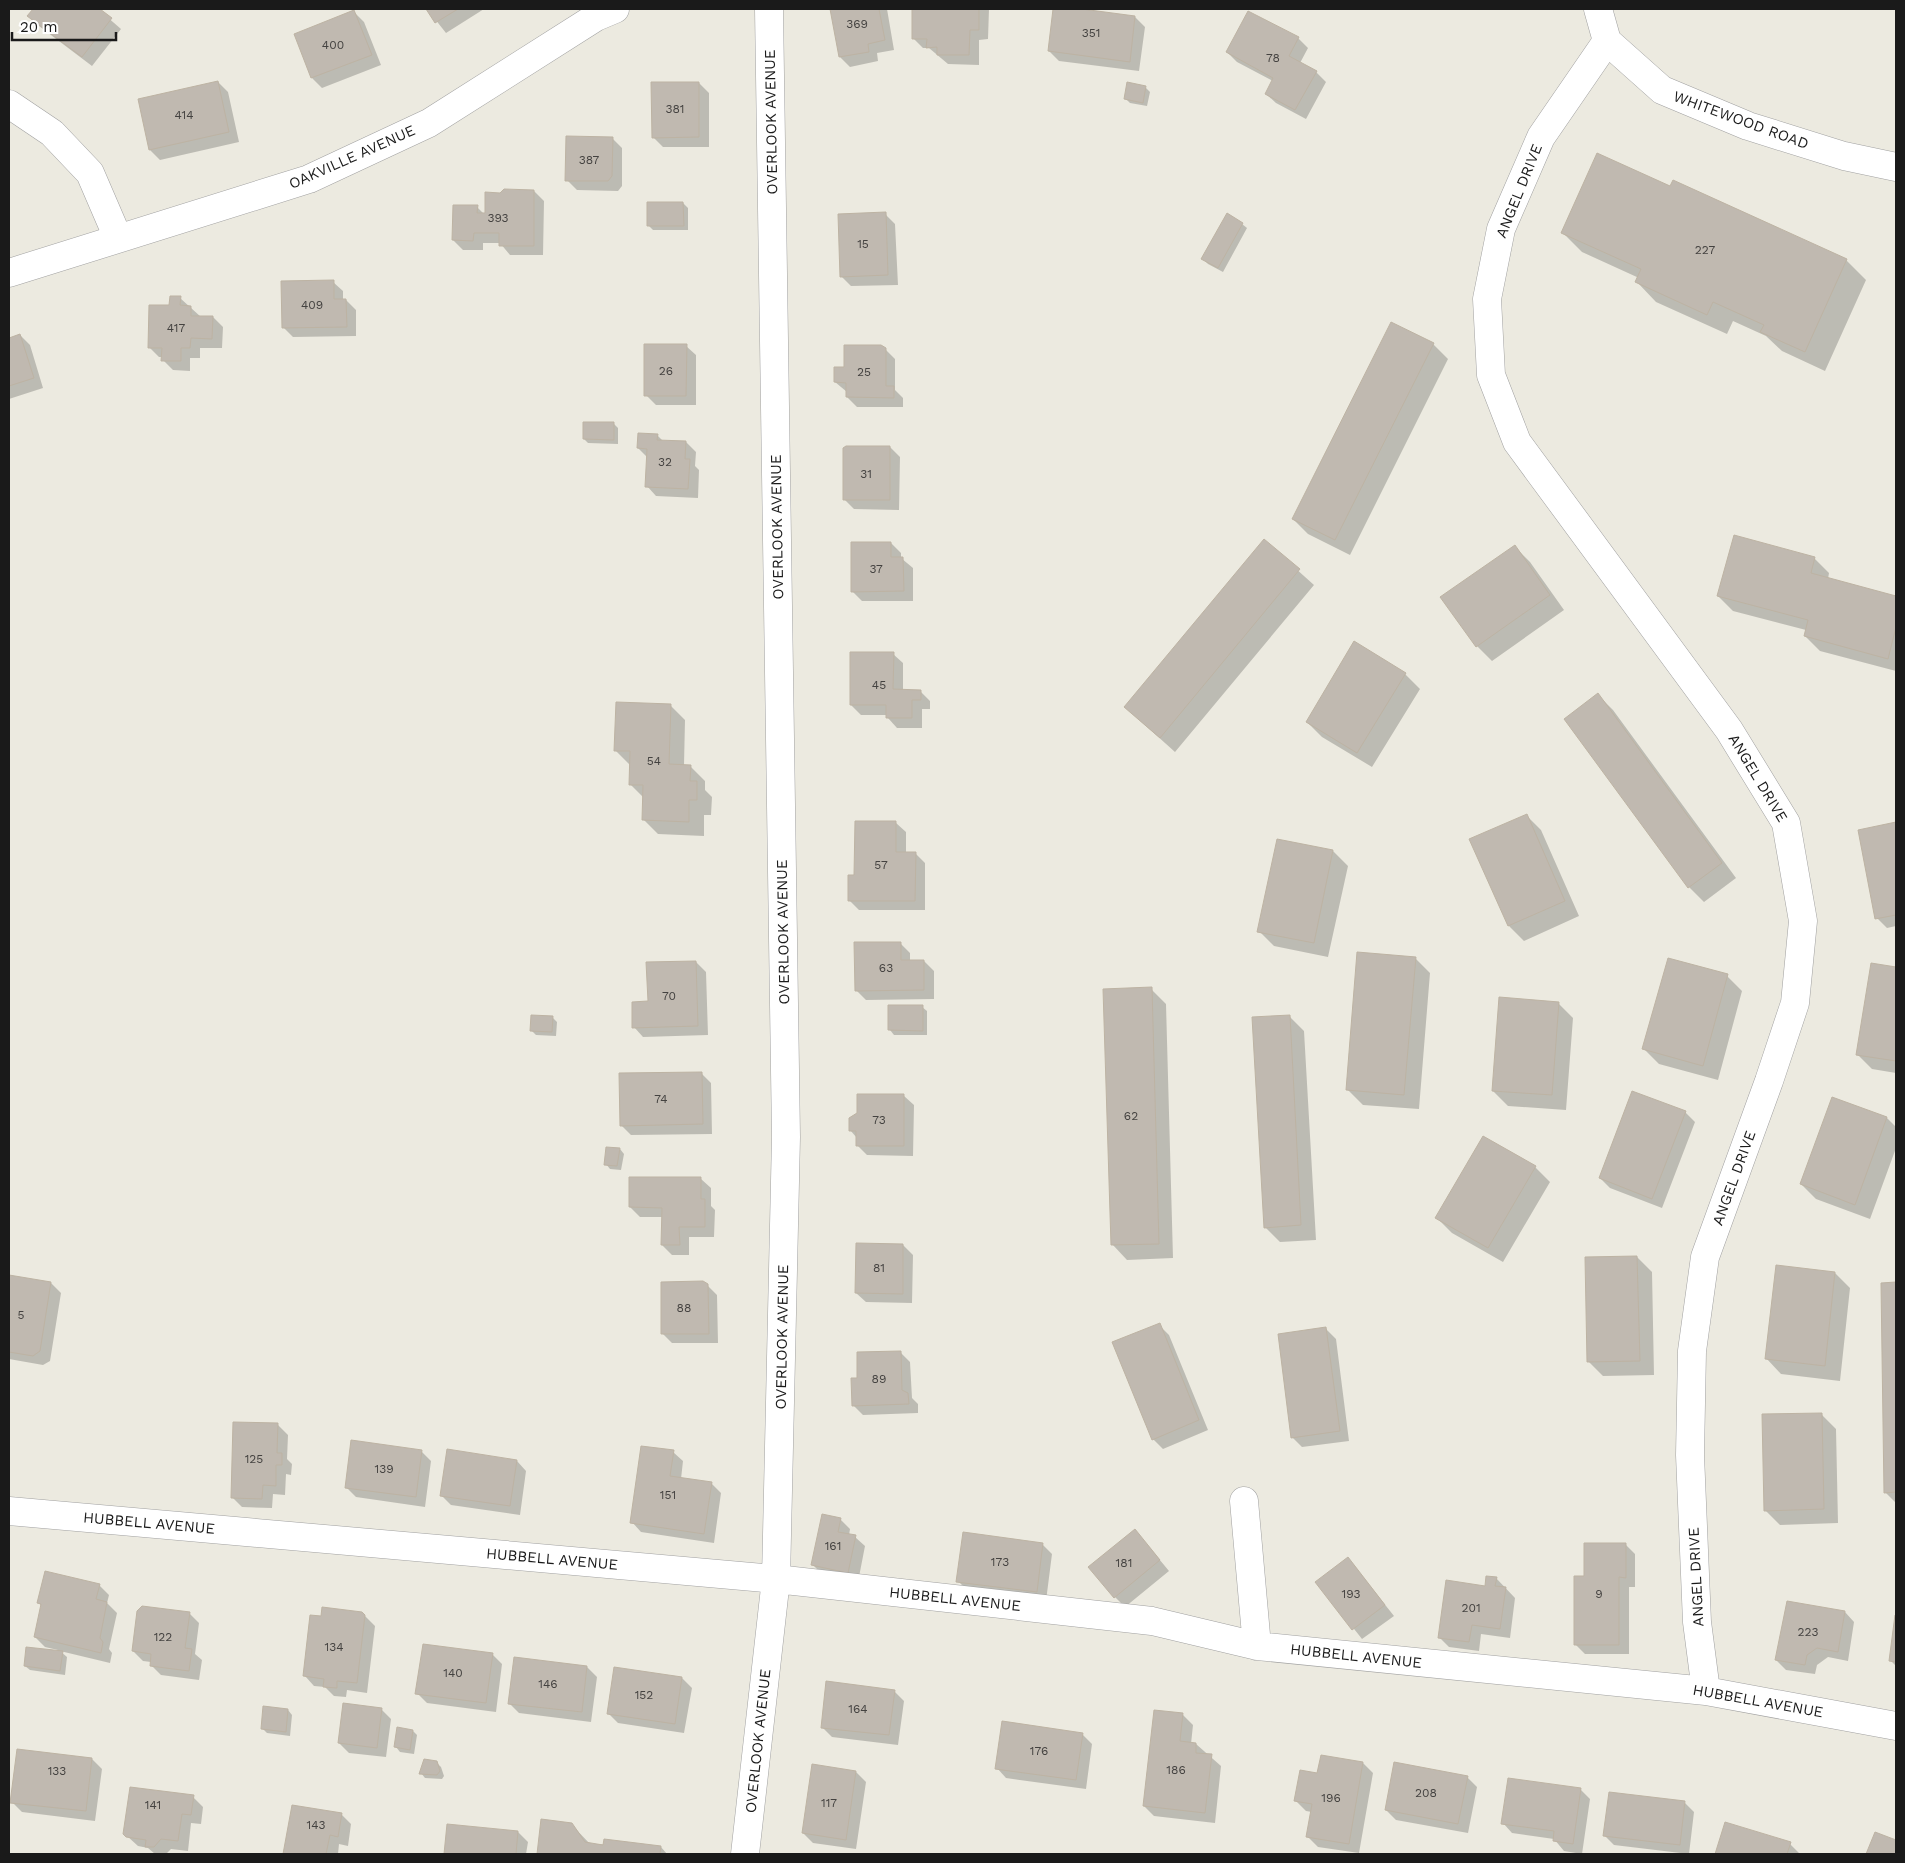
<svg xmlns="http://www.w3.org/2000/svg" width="1905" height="1863" font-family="'Work Sans',sans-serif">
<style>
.shadow{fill:#0003}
.building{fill:#c0b9b0;stroke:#bdb3a3}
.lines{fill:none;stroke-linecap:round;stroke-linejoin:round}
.minor-casing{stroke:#a1a1a1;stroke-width:29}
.tertiary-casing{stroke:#a1a1a1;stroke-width:29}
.minor{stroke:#fff;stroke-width:28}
.tertiary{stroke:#fff;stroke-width:28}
.labels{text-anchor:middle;stroke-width:4;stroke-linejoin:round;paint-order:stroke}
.number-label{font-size:12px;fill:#444240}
.street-label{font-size:15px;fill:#1a1a1a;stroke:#fff}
</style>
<rect width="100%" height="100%" fill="#eceae0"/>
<path class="shadow" d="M34,9H98L121,29L92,66L39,26L29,16Z
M427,9H484L446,33Z
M832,9H887L894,50L877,53L878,61L850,67L840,57Z
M913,9H989L988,39L979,40V65L948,64L929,48H923L913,38Z
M1054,9H1073L1135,17L1145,27L1139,71L1059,61L1049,51Z
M354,12L364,22L381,65L322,88L312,78L296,35Z
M1298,38L1308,48L1300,63L1316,72L1326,82L1306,119L1276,103L1266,94L1273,81L1237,62L1227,52Z
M218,82L228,92L239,142L160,160L150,150L139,100Z
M699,83L709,93V147H663L653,137Z
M1146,88L1150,92L1147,106L1130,103L1125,98Z
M612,138L622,148V186L618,191L577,190L567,180Z
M1670,188L1846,260L1866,280L1825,371L1782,351L1766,336L1733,321L1727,334L1656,302L1637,282L1639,278L1582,252L1562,232Z
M534,191L544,201L543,255H510L500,243H483V250H463L453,240L477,207L484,214L500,194Z
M683,203L688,208V230H653L649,226Z
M885,214L895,224L898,285L851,286L841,276Z
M1242,224L1247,228L1223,272L1208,264L1203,259Z
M333,282L343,291V300H346L356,310V336L293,337L283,327Z
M180,298L201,317H213L223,327L222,348H200V358H190V371L173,370L163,360V357H159L149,347L171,307Z
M20,335L30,345L43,388L9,399V339Z
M1433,344L1448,359L1350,555L1308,534L1293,519Z
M686,346L696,355V405H656L646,395Z
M885,349L895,359V390L903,398V407H857L847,397V392L835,382L845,369Z
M614,424L618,428V444L588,443L584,439Z
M657,435L664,442H686L696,452L695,466L699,470L698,498L656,496L647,486L648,458L638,448Z
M890,447L900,457L899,510L854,509L844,499Z
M1265,541L1314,585L1175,752L1125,707Z
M891,543L901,553V558L913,568V601H862L852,591Z
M1515,547L1530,562L1564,610L1492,661L1477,646Z
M1814,558L1829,573L1828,579L1896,597V671L1820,651L1805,636L1806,630L1733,611L1718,596Z
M893,654L903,663V691H920L930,701V709H922V728H897L888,718V715H861L851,705Z
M1405,674L1420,689L1372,767L1322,737L1307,722Z
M1598,695L1613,710L1736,878L1704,902L1689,887L1565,719Z
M670,705L685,720L684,766H690L705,781V790L712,797L711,815H704V836L658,834L643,819L644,798L630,784V765L615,750Z
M1526,815L1541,830L1579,916L1524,941L1509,926L1471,839Z
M896,823L906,832V853H915L925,863V910H859L849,900L855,876Z
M1896,824V926L1887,928L1877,918L1859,831Z
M1333,851L1348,866L1328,957L1274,946L1259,931Z
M900,943L910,953V961H924L934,971V999L866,1000L856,990Z
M1415,958L1430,973L1419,1109L1363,1105L1348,1090Z
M696,962L706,972L708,1035L643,1037L634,1027L649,1003Z
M1872,964L1896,968V1073L1872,1069L1857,1054Z
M1727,976L1742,991L1718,1080L1659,1064L1644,1049Z
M1151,989L1166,1004L1173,1258L1127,1260L1112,1244Z
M1558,1003L1573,1018L1566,1110L1508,1106L1493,1091Z
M922,1007L927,1011V1035H894L890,1030Z
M1289,1016L1304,1031L1316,1240L1280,1242L1265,1227Z
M552,1017L557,1022L556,1036L536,1035L531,1030Z
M701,1073L711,1083L712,1134L631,1135L621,1125Z
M904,1096L914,1105L913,1156L867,1155L857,1145V1138L850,1130Z
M1685,1112L1695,1122L1662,1208L1610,1188L1600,1178Z
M1887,1118L1896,1127V1148L1870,1219L1816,1199L1801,1184Z
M620,1149L624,1154L621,1170L610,1169L606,1164Z
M1535,1167L1550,1182L1503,1262L1452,1233L1437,1218Z
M701,1179L711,1188V1206L715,1210L714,1237H689V1255H672L662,1245L663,1217H640L630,1207Z
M903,1245L913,1255L912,1303L866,1302L856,1293Z
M1637,1257L1652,1272L1654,1375L1603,1376L1588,1361Z
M1835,1273L1850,1288L1840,1381L1781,1374L1766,1358Z
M9,1276L51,1283L61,1293L50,1361L43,1365L9,1359Z
M1896,1283V1503L1885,1492L1882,1284Z
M707,1285L717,1295L718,1343H672L662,1333Z
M1159,1325L1169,1335L1208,1430L1163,1449L1153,1439Z
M1326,1329L1336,1339L1349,1441L1302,1447L1292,1437Z
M900,1352L910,1362L912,1398L918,1404V1413L863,1415L853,1405Z
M1821,1414L1836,1429L1838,1523L1780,1525L1765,1510Z
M278,1425L288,1435L287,1459L292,1464L291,1475L286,1474L285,1495L273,1494L272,1508L242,1507L232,1497Z
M421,1451L431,1461L425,1507L356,1497L346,1487Z
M673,1452L683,1461L681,1479L711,1483L721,1493L714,1543L641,1532L632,1522Z
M517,1461L526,1471L520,1515L451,1505L441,1495Z
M840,1519L850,1529L849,1535L855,1537L865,1546L858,1582L823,1575L813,1565Z
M1135,1530L1169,1571L1125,1607L1115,1597Z
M1042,1544L1052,1554L1046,1601L968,1591L958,1581Z
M1625,1544L1635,1554V1587H1629V1654H1585L1575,1644L1585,1578Z
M1348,1558L1394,1616L1362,1639L1317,1582Z
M1496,1578L1515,1598L1510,1638L1481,1634L1479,1651L1449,1647L1439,1637Z
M99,1585L109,1595L107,1603L117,1613L109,1649L112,1653L110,1663L60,1651L67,1657L65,1675L30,1670L25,1666L58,1650L45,1647L35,1637L42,1607L39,1603Z
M1845,1612L1854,1622L1848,1661L1828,1657L1817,1665L1815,1674L1786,1670L1776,1660Z
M189,1613L199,1623L195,1654L202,1660L199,1680L161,1675L151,1665V1662L143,1661L133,1651Z
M362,1613L375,1626L367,1693L347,1690L346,1697L334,1696L325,1687L314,1686L305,1676L322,1617Z
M1896,1617V1666L1890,1660Z
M492,1654L502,1664L496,1712L427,1703L417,1693Z
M587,1667L597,1677L591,1722L519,1713L509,1703Z
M682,1678L692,1688L684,1733L618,1723L608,1713Z
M894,1691L904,1701L898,1745L832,1737L822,1727Z
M381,1709L391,1719L386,1757L349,1753L339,1743Z
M288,1710L292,1715L290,1736L267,1733L262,1728Z
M1155,1711L1183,1715L1193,1725L1191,1744H1196L1221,1766L1215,1823L1154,1816L1144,1806Z
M413,1731L417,1735L414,1754L400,1752L396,1747Z
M1082,1734L1092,1744L1086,1789L1006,1778L997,1768Z
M92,1759L102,1769L95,1821L22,1812L12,1802Z
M436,1762L441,1767L444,1776L442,1779L425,1778L421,1773Z
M1363,1763L1373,1773L1359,1853L1318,1847L1308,1837L1312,1812L1306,1811L1296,1801Z
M856,1772L866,1782L856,1849L813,1843L803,1833Z
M1467,1777L1477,1787L1468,1833L1396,1820L1386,1810Z
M1580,1789L1590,1799L1582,1854L1564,1851L1554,1839L1512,1833L1503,1823Z
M193,1797L203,1807L201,1824L191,1823L188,1851L171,1849L166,1854H155L148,1848L138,1846L127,1836Z
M1685,1803L1694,1812L1689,1854L1614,1845L1604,1835Z
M293,1806L341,1814L351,1824L348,1846L339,1844L338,1854H285Z
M542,1821L571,1824L590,1844L661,1847L667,1854H538Z
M1726,1823L1790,1844L1800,1854H1717Z
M448,1825L518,1832L528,1842L526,1854H445Z"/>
<path class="building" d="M33,9H100L112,18L82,57L27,16Z
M426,9H458L435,23Z
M830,9H879L885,40L868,44L869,52L839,57Z
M912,9H979V30H970L969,55H937V47L926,48L927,39H912Z
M1053,9H1082L1135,16L1130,62L1048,51Z
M354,10L372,55L311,78L294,34Z
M1248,11L1299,37L1289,56L1317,71L1295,110L1265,94L1273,78L1226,52Z
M218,81L229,132L149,150L138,99Z
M651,82H699V137L652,138Z
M1127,82L1146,86L1143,103L1124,99Z
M566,136L613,137L612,176L608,181H565Z
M1597,153L1670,186L1673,180L1847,259L1805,352L1760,332L1764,325L1713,302L1707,315L1635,282L1641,269L1561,233Z
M504,189L534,190V246H499V233H474L473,241L452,240L453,205H478L477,213H485V192L500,193Z
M647,202H683L684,226H647Z
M886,212L888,275L840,277L838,214Z
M1227,213L1243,223L1218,268L1201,259Z
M334,280V299H346L347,327L282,328L281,281Z
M170,296H181L180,305L191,306V316H213L212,339L191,338L190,348H181V361H161L162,348H148L149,305H169Z
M1391,322L1434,343L1335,540L1292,519Z
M20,334L34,378L9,386V338Z
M644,344H687L686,396H644Z
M844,345H881L886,348V386H894V398L846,397V383L834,382V367H844Z
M583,422H614V440L583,439Z
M638,433L658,434L657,440L686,441L685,459H690L688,489L645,487L647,449L637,448Z
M846,446H890V500H843V448Z
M1734,535L1815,557L1811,573L1896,596V627L1888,659L1804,636L1808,620L1717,596Z
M1264,539L1300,569L1160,738L1124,707Z
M851,542H891V557H903L904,591L851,592Z
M1515,545L1550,595L1476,647L1440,597Z
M1354,641L1406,673L1357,753L1306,722Z
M850,652H894L893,689L921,690V700H912V718H886V705H850Z
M1598,693L1722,863L1688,888L1564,719Z
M616,702L671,704L669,764L691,765L690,781H697V800H689V822L642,820L643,785H629L630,751H614Z
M1527,814L1565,901L1508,926L1469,839Z
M855,821H896V852H916L915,901H848V875H854Z
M1896,822V915L1875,919L1858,830Z
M1277,839L1333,850L1314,943L1257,932Z
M854,942H901V960H924V990L855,991Z
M1357,952L1416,957L1404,1095L1346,1090Z
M1668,958L1728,974L1703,1066L1642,1049Z
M696,961L698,1026L632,1028V1002L648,1001L646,962Z
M1871,963L1896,967V1061L1856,1055Z
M1152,987L1159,1244L1111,1245L1103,989Z
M1499,997L1559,1002L1552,1095L1492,1091Z
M888,1005H923V1031L888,1030Z
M531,1015L553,1016L552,1032L530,1031Z
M1290,1015L1301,1225L1264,1228L1252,1017Z
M702,1072L703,1124L620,1126L619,1073Z
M1632,1091L1686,1111L1652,1199L1599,1178Z
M857,1094H904V1146H856V1131H849V1118L857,1113Z
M1832,1097L1887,1117L1855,1205L1800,1184Z
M1483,1136L1536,1166L1488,1248L1435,1218Z
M606,1147L620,1148L617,1166L604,1165Z
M629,1177H701V1199H705V1227H679L680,1245H661L662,1208L629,1207Z
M856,1243L903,1244V1294L855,1293Z
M1637,1256L1640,1361L1587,1362L1585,1257Z
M1776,1265L1835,1272L1825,1366L1765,1359Z
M9,1275L51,1282L40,1351L33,1356L9,1352Z
M703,1281L708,1284L709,1334H661V1282Z
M1896,1282V1492L1884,1493L1881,1283Z
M1160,1323L1199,1420L1152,1440L1112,1342Z
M1326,1327L1340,1431L1291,1438L1278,1334Z
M901,1351L902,1390L908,1393L909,1404L852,1406L851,1378H857V1352Z
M1822,1413L1824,1509L1764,1511L1762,1414Z
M233,1422L278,1423L277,1453H282V1465H276V1486L263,1485L262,1499L231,1498Z
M351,1440L422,1450L416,1497L345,1488Z
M641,1446L674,1450L670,1476L712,1482L704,1534L630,1523Z
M447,1449L517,1460L510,1506L440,1496Z
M822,1514L841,1518L838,1532L856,1535L848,1573L811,1565Z
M1135,1529L1160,1560L1114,1598L1088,1567Z
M963,1532L1043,1543L1037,1592L956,1582Z
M1584,1543H1626V1578L1619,1577V1645H1574V1576H1584Z
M1348,1557L1385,1605L1352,1630L1315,1582Z
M45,1571L100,1584L96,1599L107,1602L100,1638L103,1642L101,1653L34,1637L41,1604L37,1603Z
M1486,1576L1497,1577L1495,1586L1506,1587L1500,1629L1472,1625L1469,1642L1438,1638L1446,1580L1485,1586Z
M1787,1601L1845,1611L1838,1652L1817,1648L1807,1655L1805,1665L1775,1660Z
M142,1606L190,1612L185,1648L192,1649L189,1671L150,1666L151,1654L132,1651L137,1611Z
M322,1607L362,1612L365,1615L357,1683L337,1681V1688L323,1687L324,1679L303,1676L310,1615L321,1616Z
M1895,1615L1896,1616V1662L1889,1661Z
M423,1644L493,1653L486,1703L415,1694Z
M26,1647L63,1651L60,1671L24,1666Z
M514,1657L587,1666L582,1712L508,1704Z
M614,1667L682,1677L675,1724L607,1714Z
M826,1681L895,1690L889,1735L821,1728Z
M343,1703L382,1708L377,1748L338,1743Z
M263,1706L288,1709L286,1732L261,1729Z
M1154,1710L1183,1713L1180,1741L1196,1743V1753L1212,1754L1205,1813L1143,1806Z
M1002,1721L1083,1733L1076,1780L995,1769Z
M397,1727L413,1730L410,1750L394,1747Z
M17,1749L92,1758L86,1811L10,1803Z
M1321,1755L1363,1762L1349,1844L1306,1837L1312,1804L1294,1801L1300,1770L1317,1773Z
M424,1759L437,1761L440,1771L437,1775L419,1774Z
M1394,1762L1468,1776L1458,1824L1385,1810Z
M812,1764L856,1771L846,1840L802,1833Z
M1508,1778L1581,1788L1573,1844L1553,1841L1554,1831L1501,1824Z
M130,1787L194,1795L191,1815L182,1814L178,1841L161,1839L154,1847H145L146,1840L126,1837L123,1834Z
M1609,1792L1685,1801L1680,1845L1603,1836Z
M292,1805L342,1813L338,1837L330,1835L326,1854H283Z
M541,1819L572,1823L585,1842L603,1845L604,1839L661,1846L660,1854H537Z
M1725,1822L1791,1842L1787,1854H1715Z
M447,1824L518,1831L516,1854H444Z
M1875,1832L1896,1840V1854H1866Z"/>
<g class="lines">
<g class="minor-casing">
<path id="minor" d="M1607,41L1541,137L1501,229L1487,299L1491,375L1517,442L1729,730L1786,823L1803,921L1795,1003L1769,1081L1705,1257L1692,1351L1690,1455L1697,1622L1706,1691
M9,104L52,133L90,173L118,238
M1244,1501L1257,1646
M9,1511L776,1579L1152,1621L1257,1646L1706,1691L1896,1726
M745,1854L776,1579L786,1137L769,9"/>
</g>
<g class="tertiary-casing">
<path id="tertiary" d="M1598,9L1607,41L1662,90L1748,126L1844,156L1896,167
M9,273L309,179L429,123L596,17L615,9"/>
</g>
<use href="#minor" class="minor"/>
<use href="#tertiary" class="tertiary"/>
</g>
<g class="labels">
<g class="number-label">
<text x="857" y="28">369</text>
<text x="1091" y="37">351</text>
<text x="333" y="49">400</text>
<text x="1273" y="62">78</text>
<text x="675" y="113">381</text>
<text x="184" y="119">414</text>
<text x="589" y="164">387</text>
<text x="498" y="222">393</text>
<text x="863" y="248">15</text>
<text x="1705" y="254">227</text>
<text x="312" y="309">409</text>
<text x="176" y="332">417</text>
<text x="666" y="375">26</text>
<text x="864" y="376">25</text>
<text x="665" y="466">32</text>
<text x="866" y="478">31</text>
<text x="876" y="573">37</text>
<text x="879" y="689">45</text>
<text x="654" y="765">54</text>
<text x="881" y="869">57</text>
<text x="886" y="972">63</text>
<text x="669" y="1000">70</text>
<text x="661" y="1103">74</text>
<text x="1131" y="1120">62</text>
<text x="879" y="1124">73</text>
<text x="879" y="1272">81</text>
<text x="684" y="1312">88</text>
<text x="21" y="1319">5</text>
<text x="879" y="1383">89</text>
<text x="254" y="1463">125</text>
<text x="384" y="1473">139</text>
<text x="668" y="1499">151</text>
<text x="833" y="1550">161</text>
<text x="1000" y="1566">173</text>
<text x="1124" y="1567">181</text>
<text x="1351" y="1598">193</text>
<text x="1599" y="1598">9</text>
<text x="1471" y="1612">201</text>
<text x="1808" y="1636">223</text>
<text x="163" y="1641">122</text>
<text x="334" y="1651">134</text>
<text x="453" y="1677">140</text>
<text x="548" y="1688">146</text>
<text x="644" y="1699">152</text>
<text x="858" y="1713">164</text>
<text x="1039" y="1755">176</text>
<text x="1176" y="1774">186</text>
<text x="57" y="1775">133</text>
<text x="1426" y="1797">208</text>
<text x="1331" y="1802">196</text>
<text x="829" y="1807">117</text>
<text x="153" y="1809">141</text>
<text x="316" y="1829">143</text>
</g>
<g class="street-label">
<text transform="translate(1741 120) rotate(20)" y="5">WHITEWOOD ROAD</text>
<text transform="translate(771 122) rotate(-91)" y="5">OVERLOOK AVENUE</text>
<text transform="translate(352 157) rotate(-24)" y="5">OAKVILLE AVENUE</text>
<text transform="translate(1519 191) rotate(-68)" y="5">ANGEL DRIVE</text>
<text transform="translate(777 527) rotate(-91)" y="5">OVERLOOK AVENUE</text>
<text transform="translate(1758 778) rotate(59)" y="5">ANGEL DRIVE</text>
<text transform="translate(783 932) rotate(-91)" y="5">OVERLOOK AVENUE</text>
<text transform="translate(1734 1178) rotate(-70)" y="5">ANGEL DRIVE</text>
<text transform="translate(782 1337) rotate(-89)" y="5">OVERLOOK AVENUE</text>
<text transform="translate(149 1523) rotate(5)" y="5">HUBBELL AVENUE</text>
<text transform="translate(552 1559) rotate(5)" y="5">HUBBELL AVENUE</text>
<text transform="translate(1696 1577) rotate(-93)" y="5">ANGEL DRIVE</text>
<text transform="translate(955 1599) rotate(6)" y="5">HUBBELL AVENUE</text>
<text transform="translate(1356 1656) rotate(6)" y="5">HUBBELL AVENUE</text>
<text transform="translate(1758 1701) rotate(10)" y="5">HUBBELL AVENUE</text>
<text transform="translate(758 1741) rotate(-84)" y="5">OVERLOOK AVENUE</text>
</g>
</g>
<rect width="1905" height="1863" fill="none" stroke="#1a1a1a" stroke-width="20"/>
<path d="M12 32v8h104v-8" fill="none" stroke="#1a1a1a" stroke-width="2.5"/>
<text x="20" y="32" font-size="15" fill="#1a1a1a" stroke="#ffffff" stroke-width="4" paint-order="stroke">20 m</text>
</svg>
